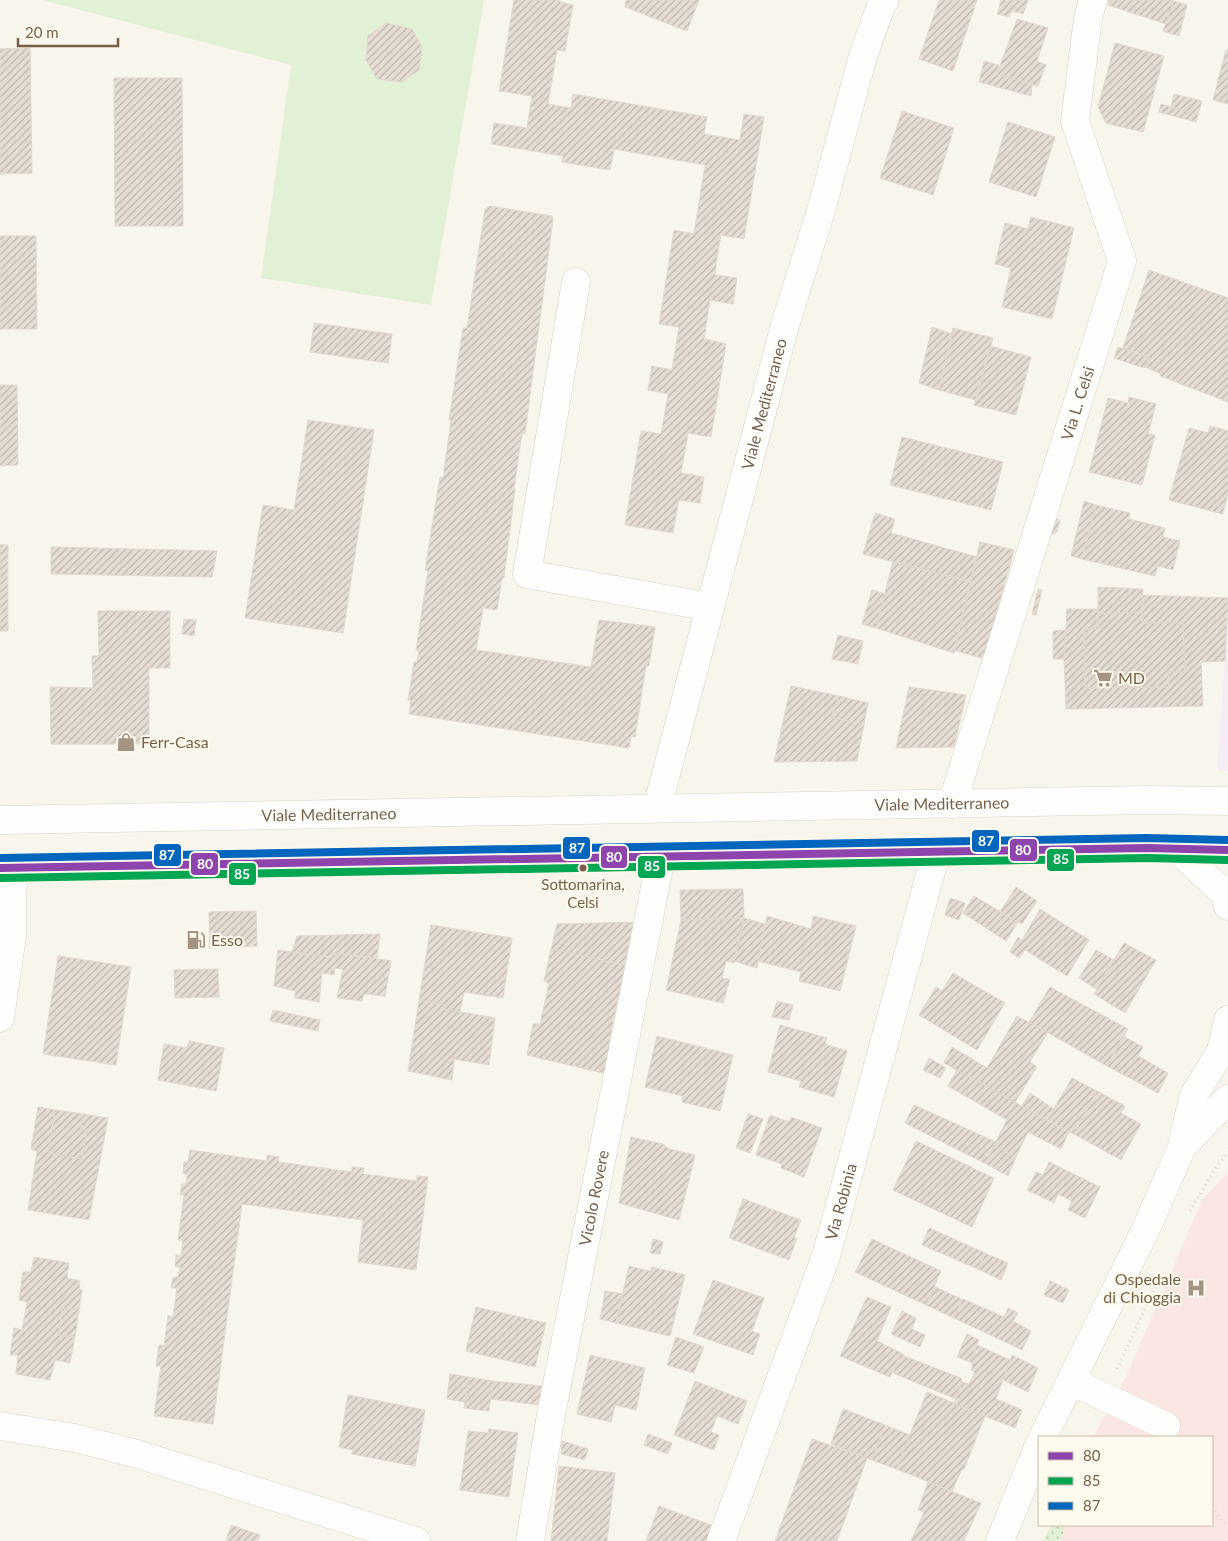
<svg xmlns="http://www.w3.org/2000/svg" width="1228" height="1541" font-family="Lato,sans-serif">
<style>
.education{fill:#f6ebf4}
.medical{fill:#fae6e2}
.grass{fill:url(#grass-dots)}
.pitch{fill:#e2f0d6}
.building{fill:url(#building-hatch);stroke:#e1d9ce}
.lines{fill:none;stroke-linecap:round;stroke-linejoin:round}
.minor-casing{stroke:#d7d2ca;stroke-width:29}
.path{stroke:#dbd5ce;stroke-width:3;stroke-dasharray:1 4;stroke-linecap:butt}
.minor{stroke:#fefefc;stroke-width:28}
.bus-1-casing{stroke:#fffaee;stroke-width:11}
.bus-2-casing{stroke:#fffaee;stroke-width:11}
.bus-3-casing{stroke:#fffaee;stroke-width:11}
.bus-1{stroke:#8e44ad;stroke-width:8}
.bus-2{stroke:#00a651;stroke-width:8}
.bus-3{stroke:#0065bd;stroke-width:8}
.bus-dot{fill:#795f4a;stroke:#fffaee;stroke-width:2}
.labels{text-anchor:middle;stroke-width:4;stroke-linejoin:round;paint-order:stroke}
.bus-label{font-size:15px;fill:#795f4a;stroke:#fffaee}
.street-label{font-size:16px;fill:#795f4a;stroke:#fffaee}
.poi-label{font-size:16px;fill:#795f4a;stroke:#fffaee;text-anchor:start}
.line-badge{stroke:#fffaee;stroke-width:2}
.badge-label{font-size:14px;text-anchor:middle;font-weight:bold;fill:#fff}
</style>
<defs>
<pattern id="grass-dots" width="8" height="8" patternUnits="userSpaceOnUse" patternTransform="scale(1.25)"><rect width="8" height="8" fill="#e2f0d6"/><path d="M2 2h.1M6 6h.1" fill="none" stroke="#bcc6b0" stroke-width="1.8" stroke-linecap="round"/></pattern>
<pattern id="building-hatch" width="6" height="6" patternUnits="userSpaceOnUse" patternTransform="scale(1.25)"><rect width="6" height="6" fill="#e5ddd3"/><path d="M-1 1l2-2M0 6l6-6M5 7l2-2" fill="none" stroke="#beb6ad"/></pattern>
</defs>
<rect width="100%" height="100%" fill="#f8f5ec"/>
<path class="education" d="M1228,619V771H1217L1225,661Z"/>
<path class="medical" d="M1228,1172V1541H1061L1065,1525H1212V1437H1093L1127,1375L1202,1200Z"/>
<path class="grass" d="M1052,1525H1065L1061,1541H1043Z"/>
<path class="pitch" d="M42,0H484L431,305L261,278L291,65Z"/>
<path class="building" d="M514,0H560V2L573,5L565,51L557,50L548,104L571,108L573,94L707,117L704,134L740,140L744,114L764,117L744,239L721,235L717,258L715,275L737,278L733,304L710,300L704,339L726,344L711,437L688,433L681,473L704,477L700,503L679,500L673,533L625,525L641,431L661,434L668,394L648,390L652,366L672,370L679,327L659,324L674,230L694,234L705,165L614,149L610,170L562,162L563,156L491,144L494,123L527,128L532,96L499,91Z
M626,0H699L687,31L625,7Z
M939,0H977L953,71L919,59Z
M1001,0H1028L1023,14L1011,11L1009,17L997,14Z
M1109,0H1174L1166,24L1108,5Z
M1174,1L1187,5L1179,36L1163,31Z
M1017,19L1048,28L1037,61L1046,65L1038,86L997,74Z
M386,23L412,29L422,47L419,70L402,82L377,79L366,60L368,36Z
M1115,43L1164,56L1143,132L1106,123L1098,107Z
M30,48L32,173L0,174V49Z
M1226,50L1228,51V104L1213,100Z
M984,61L999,65L997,74L1038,86L1032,85L1031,96L979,82Z
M114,78H182L183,226H115Z
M1174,94L1202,101L1198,115L1171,107Z
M1161,104L1198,115L1196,122L1159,112Z
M902,111L954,128L933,195L880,178Z
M1008,122L1055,137L1036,197L989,182Z
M490,206L552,216L553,219L525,434L522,433L514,489H515L504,578H502L497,610L483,608L476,650L591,667L599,620L655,627L649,666H646L635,737L631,736L629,748L409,714L411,700H408L414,662H417L419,651L416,650L428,571L425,570L440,477L443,478L451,420H449L463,328H467L485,209Z
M1031,217L1074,228L1052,319L1002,307L1011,268L995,264L1005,223L1028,229Z
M0,236H36L37,329H0Z
M1149,270L1228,298V402L1160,376L1161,374L1145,367L1149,357L1123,348Z
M314,323L392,334L388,363L310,352Z
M932,327L952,334L939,390L919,383Z
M953,328L993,338L976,400L939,390Z
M990,346L1031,357L1016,415L974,405Z
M1118,347L1149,357L1145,367L1144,368L1114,358Z
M0,385H17L18,465L0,466Z
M1129,397L1156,404L1148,434L1155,435L1142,485L1089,472L1108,398L1128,403Z
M308,420L374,430L343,633L245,618L263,505L294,510Z
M1210,426L1228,431V493L1223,514L1169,500L1189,428L1208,433Z
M902,437L1003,462L991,510L890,485Z
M1084,501L1096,505L1082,559L1071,556Z
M1096,505L1130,513L1129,519L1165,528L1163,537L1180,541L1173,570L1158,566L1155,576L1082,559Z
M875,513L895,519L891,533L977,557L971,582L863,554Z
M1054,516L1060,521L1057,532L1052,535L1050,534Z
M980,542L1014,550L984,659L954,650Z
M0,545H8V631H0Z
M51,547L217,551L212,577L51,574Z
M893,561L971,582L954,653L876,628Z
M1098,587L1143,589L1142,612L1098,614Z
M1038,589L1042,590L1036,615L1032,614Z
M872,590L885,594L876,628L862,624Z
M1142,595L1228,598L1225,661L1201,662L1203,706L1066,709L1064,659L1067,609H1098L1099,629H1084L1085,688L1169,687L1168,672H1185L1183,622L1142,623Z
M98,611H170V668H149V744H51L50,687L93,688L92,656H99Z
M1142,612V623L1183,622L1185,672H1168L1169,687L1085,688L1084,629H1099L1098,614Z
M184,619L196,620L194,636L182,634Z
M1066,630L1064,659H1053V631Z
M838,635L863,641L858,664L832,659Z
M791,686L839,696L831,718L864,724L857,761L774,762Z
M909,687L966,695L954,747L896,748Z
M839,696L868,703L864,724L831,718Z
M1016,887L1037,901L1022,924L1000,912Z
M743,889L744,918L681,920L680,890Z
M974,896L1018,922L1006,941L963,913Z
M950,898L965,903L959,920L945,915Z
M1040,909L1089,940L1067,976L1025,950L1019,958L1010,952L1018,937L1022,940Z
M256,911L257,946L210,948L209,912Z
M767,916L811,929L813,916L856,926L840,991L799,981L801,972L758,961Z
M744,918L734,963L726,961L722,978L730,979L723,1003L666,990L681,920Z
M744,918L765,924L757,968L734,961Z
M644,922L633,967L551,949L557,924Z
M431,925L512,938L503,998L464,992L460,1012L444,1009V1005L419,1000Z
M380,934L377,958L336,953L334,958L292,952L297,936Z
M1124,943L1156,960L1125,1013L1094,994Z
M551,949L633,967L624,1000L618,999L609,1043L614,1044L607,1074L527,1055L533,1024H540L549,983L544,981Z
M278,950L334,958L336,953L391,961L385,996L364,994L362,1001L337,998L343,969L335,968L334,975L322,973L319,1002L295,998V991L274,986Z
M1096,950L1114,960L1096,989L1079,978Z
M58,956L131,967L116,1065L43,1054Z
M218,969L219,997L175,998L174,970Z
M953,973L1005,1003L977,1050L919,1015L936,987L942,991Z
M1050,987L1128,1029L1107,1066L1029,1022Z
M419,1000L444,1005V1009L495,1018L489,1065L454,1059L452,1080L408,1071Z
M777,1001L793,1005L789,1020L772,1017Z
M273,1010L320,1020L318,1031L270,1021Z
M1017,1016L1048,1032L1030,1062L1037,1067L1015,1102L944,1063L952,1047L987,1068Z
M780,1025L827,1038L825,1044L847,1051L834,1097L799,1087L801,1081L768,1072Z
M657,1036L733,1055L720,1111L682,1102L683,1096L645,1087Z
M1123,1036L1143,1047L1138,1056L1168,1073L1158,1093L1107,1066Z
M189,1041L224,1048L216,1091L158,1080L164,1044L187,1048Z
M929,1058L946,1068L940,1078L923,1070Z
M957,1070L1069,1132L1061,1149L1028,1132L1016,1157L994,1145L1007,1120L948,1086Z
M1072,1078L1097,1091L1074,1134L1047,1120Z
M1097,1091L1125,1106L1121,1113L1141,1124L1121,1160L1074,1134Z
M1030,1093L1054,1109L1047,1120L1022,1106Z
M914,1105L996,1142L986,1164L905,1123Z
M38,1107L55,1110L48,1153L82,1159L87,1130L81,1129L83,1114L108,1118L89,1220L28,1210L37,1151L31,1149Z
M55,1110L83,1114L81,1129L87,1130L82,1159L48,1153Z
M748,1114L763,1119L750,1153L736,1148Z
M770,1115L789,1122L791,1117L822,1128L804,1177L781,1168L782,1164L756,1155Z
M631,1137L663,1144L669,1149L695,1155L679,1220L619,1203Z
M916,1141L994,1178L972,1227L893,1190Z
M994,1145L1016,1157L1008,1176L986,1164Z
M190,1150L267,1161V1155L279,1157L278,1162L352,1172V1167L364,1168L363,1174L417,1181V1176L428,1177L416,1270L358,1262L363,1220L242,1204L213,1424L154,1416L161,1366H156L159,1345L164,1346L168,1316L173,1317L177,1288H171L173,1277H178L180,1267L175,1266L176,1255L181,1256L183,1240H178L184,1195H180L182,1184H186L187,1174H183L184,1162H188Z
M1049,1162L1100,1187L1085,1218L1068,1210L1072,1201L1058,1194L1054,1203L1027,1190L1036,1172L1043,1175Z
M743,1199L801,1220L794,1238H797L789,1260L729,1238Z
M929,1228L985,1253L978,1269L922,1245Z
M653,1239L663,1242L660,1254L650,1253Z
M872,1239L941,1271L926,1305L855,1272Z
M985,1253L1008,1263L1001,1280L978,1269Z
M34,1257L69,1263L67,1278L80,1281L79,1289L82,1290L79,1310L62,1308L59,1335L75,1337L70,1363L55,1360L50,1380L16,1374L18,1355H10L14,1328L22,1330L27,1302L19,1300L23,1272H31Z
M629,1266L650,1271L652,1267L685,1275L670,1336L616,1323Z
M713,1280L764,1298L752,1331L760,1334L753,1355L693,1334Z
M1050,1281L1069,1290L1063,1303L1044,1295Z
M935,1287L962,1299L954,1318L926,1305Z
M605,1291L623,1294L616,1323L600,1319Z
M867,1297L891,1307L877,1341L901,1353L890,1377L840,1356Z
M963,1299L1004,1317L1008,1308L1018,1313L1013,1321L1031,1331L1022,1350L954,1318Z
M476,1307L546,1323L535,1367L466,1351Z
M62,1308L79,1310L75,1337L59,1335Z
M902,1311L916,1318L912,1329L925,1335L920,1347L891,1334Z
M967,1334L979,1340L970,1362L957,1357Z
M676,1337L704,1347L694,1373L667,1365Z
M977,1345L1010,1360L996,1399L1022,1410L1015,1428L954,1404L962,1382L969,1384L975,1372L971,1370L973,1364L970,1362Z
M901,1353L904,1356L961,1378L962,1382L956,1399L893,1373Z
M590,1355L645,1368L636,1410L615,1405L611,1422L577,1414Z
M1012,1355L1038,1368L1028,1392L1003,1380Z
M450,1374L468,1377L465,1402L447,1399Z
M468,1377L493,1381L489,1411L464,1408Z
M493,1381L542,1386L540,1405L491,1399Z
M695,1381L747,1401L738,1424L717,1416L711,1432L719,1435L714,1450L674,1435Z
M927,1392L985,1416L964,1469H962L952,1491L896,1469Z
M348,1395L425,1410L415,1466L352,1454L353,1450L339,1447Z
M843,1409L885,1425L872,1460L831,1444Z
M885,1425L910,1435L896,1469L872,1460Z
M489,1429L518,1433L509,1497L460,1490L468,1431L488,1433Z
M648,1434L672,1443L668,1454L644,1445Z
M812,1439L867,1458L837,1541H775Z
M562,1441L588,1449L585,1460L561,1454Z
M559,1466L615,1473L607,1541H551Z
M928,1482L981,1503L964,1541H911L924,1512L918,1510Z
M659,1506L714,1526L708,1541H646Z
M231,1525L260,1535L258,1541H226Z"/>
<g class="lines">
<g class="minor-casing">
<g id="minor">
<path d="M576,282L527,574L710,607"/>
<path id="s1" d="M952,804L1122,261L1075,121L1088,18L1093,0"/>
<path id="s2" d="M657,808L785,325L822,207L863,56L882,3L885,0"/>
<path id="s3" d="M0,820L1148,800L1228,801"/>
<path d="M1178,850L1224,893L1228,906"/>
<path d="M0,868L1147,848L1228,850"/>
<path d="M0,1018L12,936V890L16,868"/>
<path d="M1221,1051L1228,1020"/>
<path d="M1182,1147L1228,1099"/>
<path d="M1071,1381L1166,1426"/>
<path d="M0,1426L75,1438L137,1454L416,1541"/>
<path d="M1043,1437L1145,1231L1182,1147L1193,1097L1221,1051L1228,1046"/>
<path id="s4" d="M530,1541L551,1415L661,857"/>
<path id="s5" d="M721,1541L826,1256L936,853"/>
<path d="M1000,1541L1039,1445"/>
</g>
</g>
<path class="path" d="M1190,1211L1213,1172L1228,1152
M1117,1369L1155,1287
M1212,1507L1223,1522L1228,1524"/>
<use href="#minor" class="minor"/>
<g class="bus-1-casing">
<path id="bus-1" d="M0,868L1147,848L1228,850"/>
</g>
<g class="bus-2-casing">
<path id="bus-2" d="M0,878L1147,858L1228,860"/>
</g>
<g class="bus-3-casing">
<path id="bus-3" d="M0,858L1147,838L1228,840"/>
</g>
<use href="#bus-1" class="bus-1"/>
<use href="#bus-2" class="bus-2"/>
<use href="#bus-3" class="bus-3"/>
</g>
<defs>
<g id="supermarket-bare" transform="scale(1.5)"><path d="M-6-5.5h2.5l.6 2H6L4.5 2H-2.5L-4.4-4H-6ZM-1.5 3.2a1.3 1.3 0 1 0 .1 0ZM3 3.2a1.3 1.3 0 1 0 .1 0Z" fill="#a59483" stroke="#fffaee" stroke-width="2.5" paint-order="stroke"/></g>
<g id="shop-bare" transform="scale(1.5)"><path d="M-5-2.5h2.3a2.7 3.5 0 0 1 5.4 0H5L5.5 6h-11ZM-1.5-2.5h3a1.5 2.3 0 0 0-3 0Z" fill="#a59483" stroke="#fffaee" stroke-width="2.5" paint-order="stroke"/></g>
<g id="fuel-bare" transform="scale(1.5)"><path d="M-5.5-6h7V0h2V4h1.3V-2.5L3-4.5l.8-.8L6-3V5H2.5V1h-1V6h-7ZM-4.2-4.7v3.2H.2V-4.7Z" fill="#a59483" stroke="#fffaee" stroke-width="2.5" paint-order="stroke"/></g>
<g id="hospital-bare" transform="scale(1.5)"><path d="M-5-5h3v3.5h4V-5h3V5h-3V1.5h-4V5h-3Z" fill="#a59483" stroke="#fffaee" stroke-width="2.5" paint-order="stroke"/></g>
</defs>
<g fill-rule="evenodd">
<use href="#supermarket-bare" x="1103" y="678"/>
<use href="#shop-bare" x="126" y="742"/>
<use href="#fuel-bare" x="196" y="940"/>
<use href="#hospital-bare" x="1196" y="1288"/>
</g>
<circle class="bus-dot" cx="583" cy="868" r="4.5"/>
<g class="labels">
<g class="bus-label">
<text x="583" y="890">Sottomarina,<tspan x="583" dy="18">Celsi</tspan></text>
</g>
<g class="street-label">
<text dy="6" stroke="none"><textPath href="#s2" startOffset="418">Viale Mediterraneo</textPath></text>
<text dy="6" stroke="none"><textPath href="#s1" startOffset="420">Via L. Celsi</textPath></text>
<text dy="6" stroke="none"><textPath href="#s3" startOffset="942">Viale Mediterraneo</textPath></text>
<text dy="6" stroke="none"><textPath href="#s3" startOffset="329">Viale Mediterraneo</textPath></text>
<text dy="6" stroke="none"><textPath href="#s4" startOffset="349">Vicolo Rovere</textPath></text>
<text dy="6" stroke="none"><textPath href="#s5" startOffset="360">Via Robinia</textPath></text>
</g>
<g class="poi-label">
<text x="1118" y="684">MD</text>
<text x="141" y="748">Ferr-Casa</text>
<text x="211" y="946">Esso</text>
<text x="1181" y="1285" text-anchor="end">Ospedale<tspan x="1181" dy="18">di Chioggia</tspan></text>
</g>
</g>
<g class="line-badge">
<rect x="971" y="829" width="29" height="24" rx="5" fill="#0065bd"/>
<rect x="562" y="836" width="29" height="24" rx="5" fill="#0065bd"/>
<rect x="1009" y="838" width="29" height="24" rx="5" fill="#8e44ad"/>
<rect x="153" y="843" width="29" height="24" rx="5" fill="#0065bd"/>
<rect x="600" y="845" width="28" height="24" rx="5" fill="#8e44ad"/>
<rect x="1046" y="848" width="29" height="24" rx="5" fill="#00a651"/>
<rect x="190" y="852" width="29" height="24" rx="5" fill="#8e44ad"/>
<rect x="637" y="855" width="29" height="24" rx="5" fill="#00a651"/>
<rect x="228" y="862" width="29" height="24" rx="5" fill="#00a651"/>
</g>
<g class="badge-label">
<text x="986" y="846">87</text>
<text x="577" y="853">87</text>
<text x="1023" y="855">80</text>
<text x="167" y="860">87</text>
<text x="614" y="862">80</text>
<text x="1061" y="864">85</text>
<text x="205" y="869">80</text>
<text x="652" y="871">85</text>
<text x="242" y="879">85</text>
</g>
<rect x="1038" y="1436" width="175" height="90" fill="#fffaee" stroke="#c9bcac"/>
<rect x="1048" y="1452" width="25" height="8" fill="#8e44ad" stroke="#c9bcac"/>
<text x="1083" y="1461" font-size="15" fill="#795f4a">80</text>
<rect x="1048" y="1477" width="25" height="8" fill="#00a651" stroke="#c9bcac"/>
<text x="1083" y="1486" font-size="15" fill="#795f4a">85</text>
<rect x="1048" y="1502" width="25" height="8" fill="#0065bd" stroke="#c9bcac"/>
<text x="1083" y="1511" font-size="15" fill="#795f4a">87</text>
<path d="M18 38v8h100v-8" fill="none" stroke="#795f4a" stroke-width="2.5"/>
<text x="25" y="38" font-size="15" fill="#795f4a" stroke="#fffaee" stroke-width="4" paint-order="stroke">20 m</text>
</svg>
